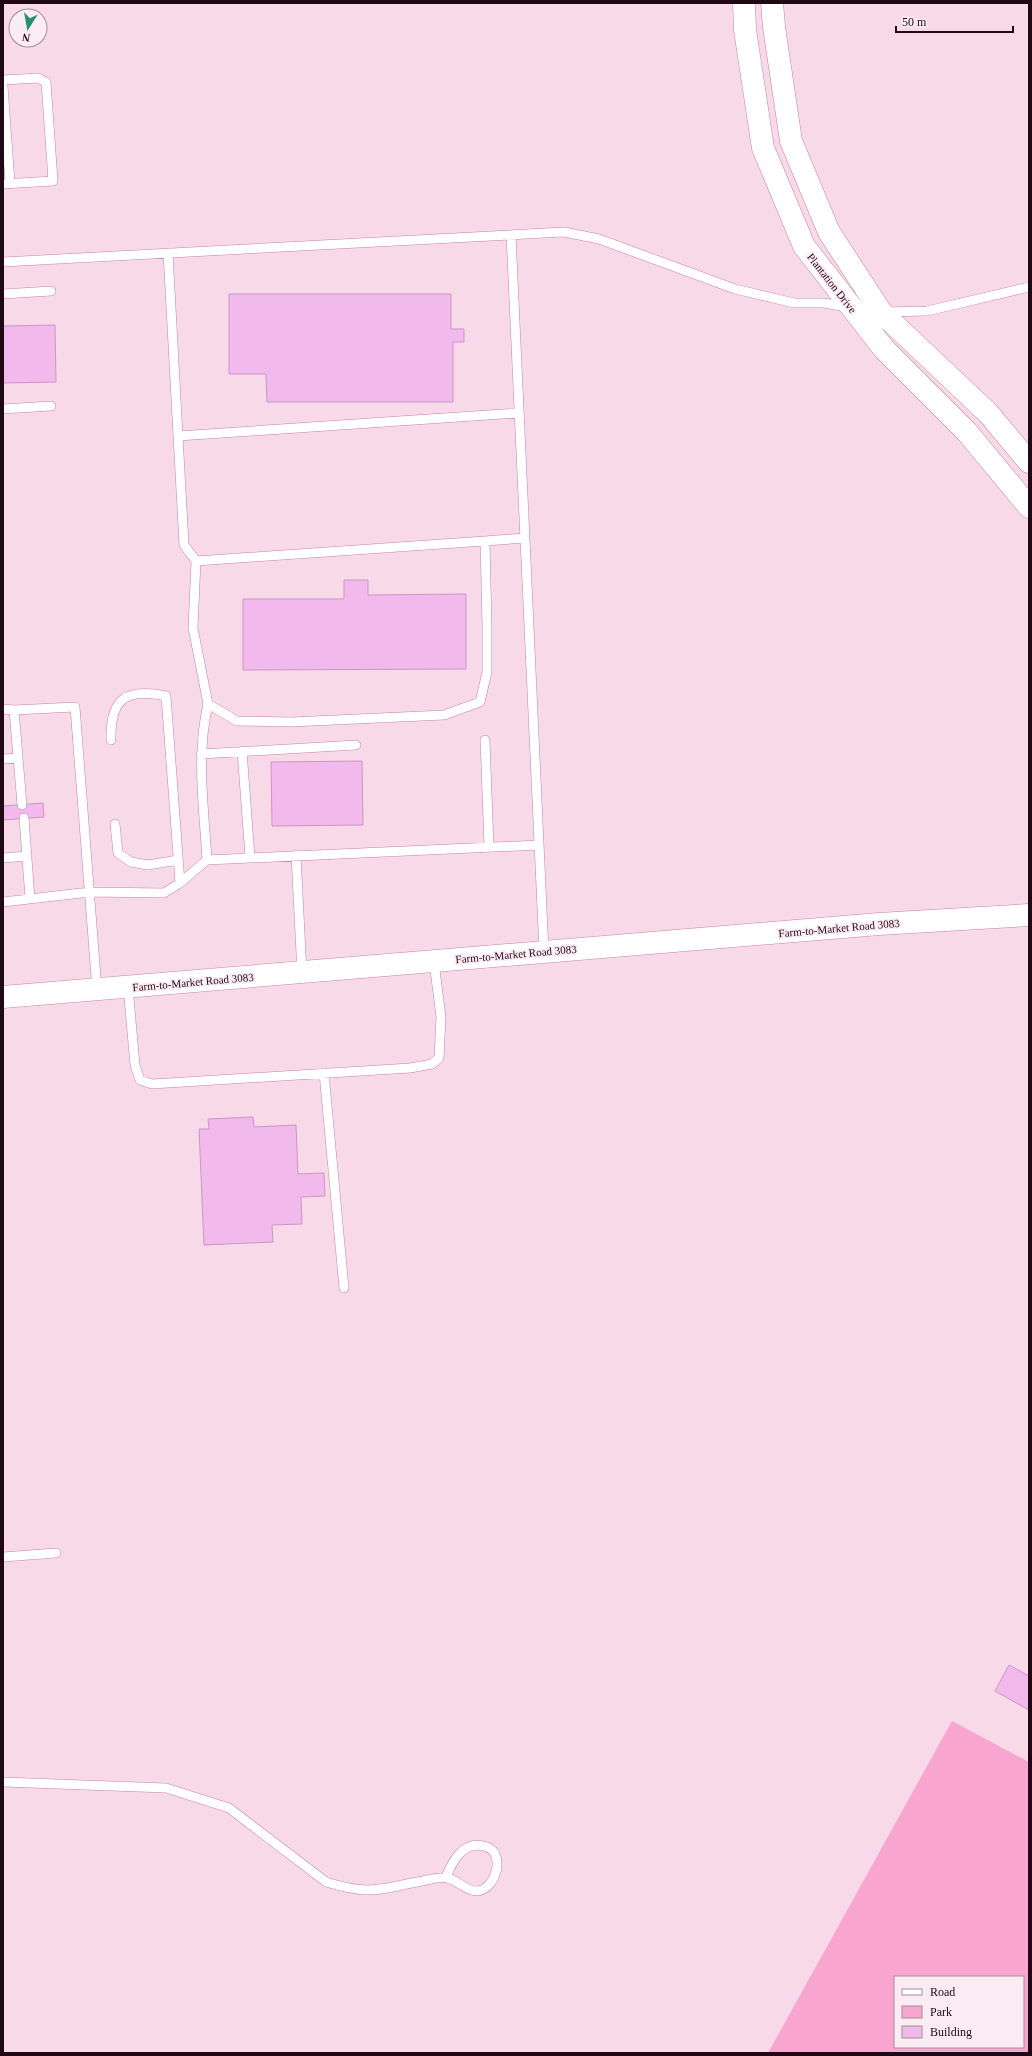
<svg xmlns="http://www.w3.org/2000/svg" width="1032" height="2056" font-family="'Times New Roman',serif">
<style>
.green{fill:#f8a6cf;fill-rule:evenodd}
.building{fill:#f2b9ed;stroke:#cb95c8}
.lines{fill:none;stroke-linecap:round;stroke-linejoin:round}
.lane-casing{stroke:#c884a6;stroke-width:10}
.secondary-casing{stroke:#c884a6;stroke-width:23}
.lane{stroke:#fff;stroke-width:9}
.secondary{stroke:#fff;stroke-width:22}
.labels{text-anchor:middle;stroke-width:3.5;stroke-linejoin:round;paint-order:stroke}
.street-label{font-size:11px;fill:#200815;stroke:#fbebf2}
</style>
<rect width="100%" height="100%" fill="#f8d9e7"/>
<path class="green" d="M952,1721L1029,1762V2053H768ZM895,1977H1023V2047H895Z"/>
<path class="building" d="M229,294H451V329H464V342H453V402H267L266,374H229Z
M55,325L56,382L3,383V326Z
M344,580H368V595L466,594V669L243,670V599H344Z
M362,761L363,825L272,826L271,762Z
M43,803L44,817L3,820V806Z
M253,1117L254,1127L296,1125L298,1174L324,1173L325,1196L301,1197L302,1224L272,1225L273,1242L204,1245L199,1129H209L208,1119Z
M1009,1665L1029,1676V1710L995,1691Z"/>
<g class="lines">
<g class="lane-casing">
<path id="lane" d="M3,80L38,78L46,82L53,181L3,184
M3,86L10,183
M511,235L544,952
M168,253L184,545L196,561
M3,262L564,232L599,239L735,289L794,303H824L847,307
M3,294L51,291
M886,312L927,311L1029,287
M3,409L51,406
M178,436L519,413
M485,541L487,627V672L480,702L444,715L291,722L237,721L208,704L193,628L196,561L485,541L525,538
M208,704C196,755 204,809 207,860L539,845
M3,709L14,710L75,707L97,990
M14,710L22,805
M111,740C110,698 126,688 166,696L180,883
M485,740L489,847
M242,751L250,857
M201,754L356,745
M3,759L18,758
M24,818L30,899
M115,824L118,853L131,862L148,865L178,860
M296,855L302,973
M3,858L27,856
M3,902L90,892L164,893L180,883L207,860
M128,987L135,1065L140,1080L152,1084L410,1068L432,1064L439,1058L441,1017L434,962
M324,1073L344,1288
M3,1557L56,1553
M3,1782L166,1788L229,1808L326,1882C339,1886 354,1890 368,1890C384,1890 401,1885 417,1882C425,1881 439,1876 447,1878C458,1880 465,1891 477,1891C497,1889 505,1853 487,1847C464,1839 453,1860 446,1877"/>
</g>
<g class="secondary-casing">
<path id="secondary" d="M744,3L745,30L763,148L804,246L884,349L967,432L1029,507
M772,3L774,27L791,141L829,232L881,312L988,413L1029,462
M3,997L879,924L1029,915"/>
</g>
<use href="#lane" class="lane"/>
<use href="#secondary" class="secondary"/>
</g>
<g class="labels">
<g class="street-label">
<text transform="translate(832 283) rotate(52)" y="4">Plantation Drive</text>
<text transform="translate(839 928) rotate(-5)" y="4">Farm-to-Market Road 3083</text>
<text transform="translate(516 954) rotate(-5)" y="4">Farm-to-Market Road 3083</text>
<text transform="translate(193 982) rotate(-5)" y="4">Farm-to-Market Road 3083</text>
</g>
</g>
<rect width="1032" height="2056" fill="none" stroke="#200815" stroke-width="8"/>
<rect x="894" y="1976" width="130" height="72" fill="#fbebf2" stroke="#a3909a"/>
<rect x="902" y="1989" width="20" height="6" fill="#ffffff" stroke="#a3909a"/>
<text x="930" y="1996" font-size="12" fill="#200815">Road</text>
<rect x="902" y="2006" width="20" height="12" fill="#f8a6cf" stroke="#a3909a"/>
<text x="930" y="2016" font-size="12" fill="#200815">Park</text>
<rect x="902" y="2026" width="20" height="12" fill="#f2b9ed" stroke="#a3909a"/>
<text x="930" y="2036" font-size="12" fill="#200815">Building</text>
<g transform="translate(28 28) rotate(191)"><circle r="19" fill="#fbebf2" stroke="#a3909a"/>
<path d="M0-3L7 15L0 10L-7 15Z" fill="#219071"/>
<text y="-6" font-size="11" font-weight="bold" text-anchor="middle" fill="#200815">N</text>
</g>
<path d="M896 26v6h117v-6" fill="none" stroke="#200815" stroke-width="2"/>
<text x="902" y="26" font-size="12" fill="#200815" stroke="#fbebf2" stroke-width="3" paint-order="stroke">50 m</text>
</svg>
